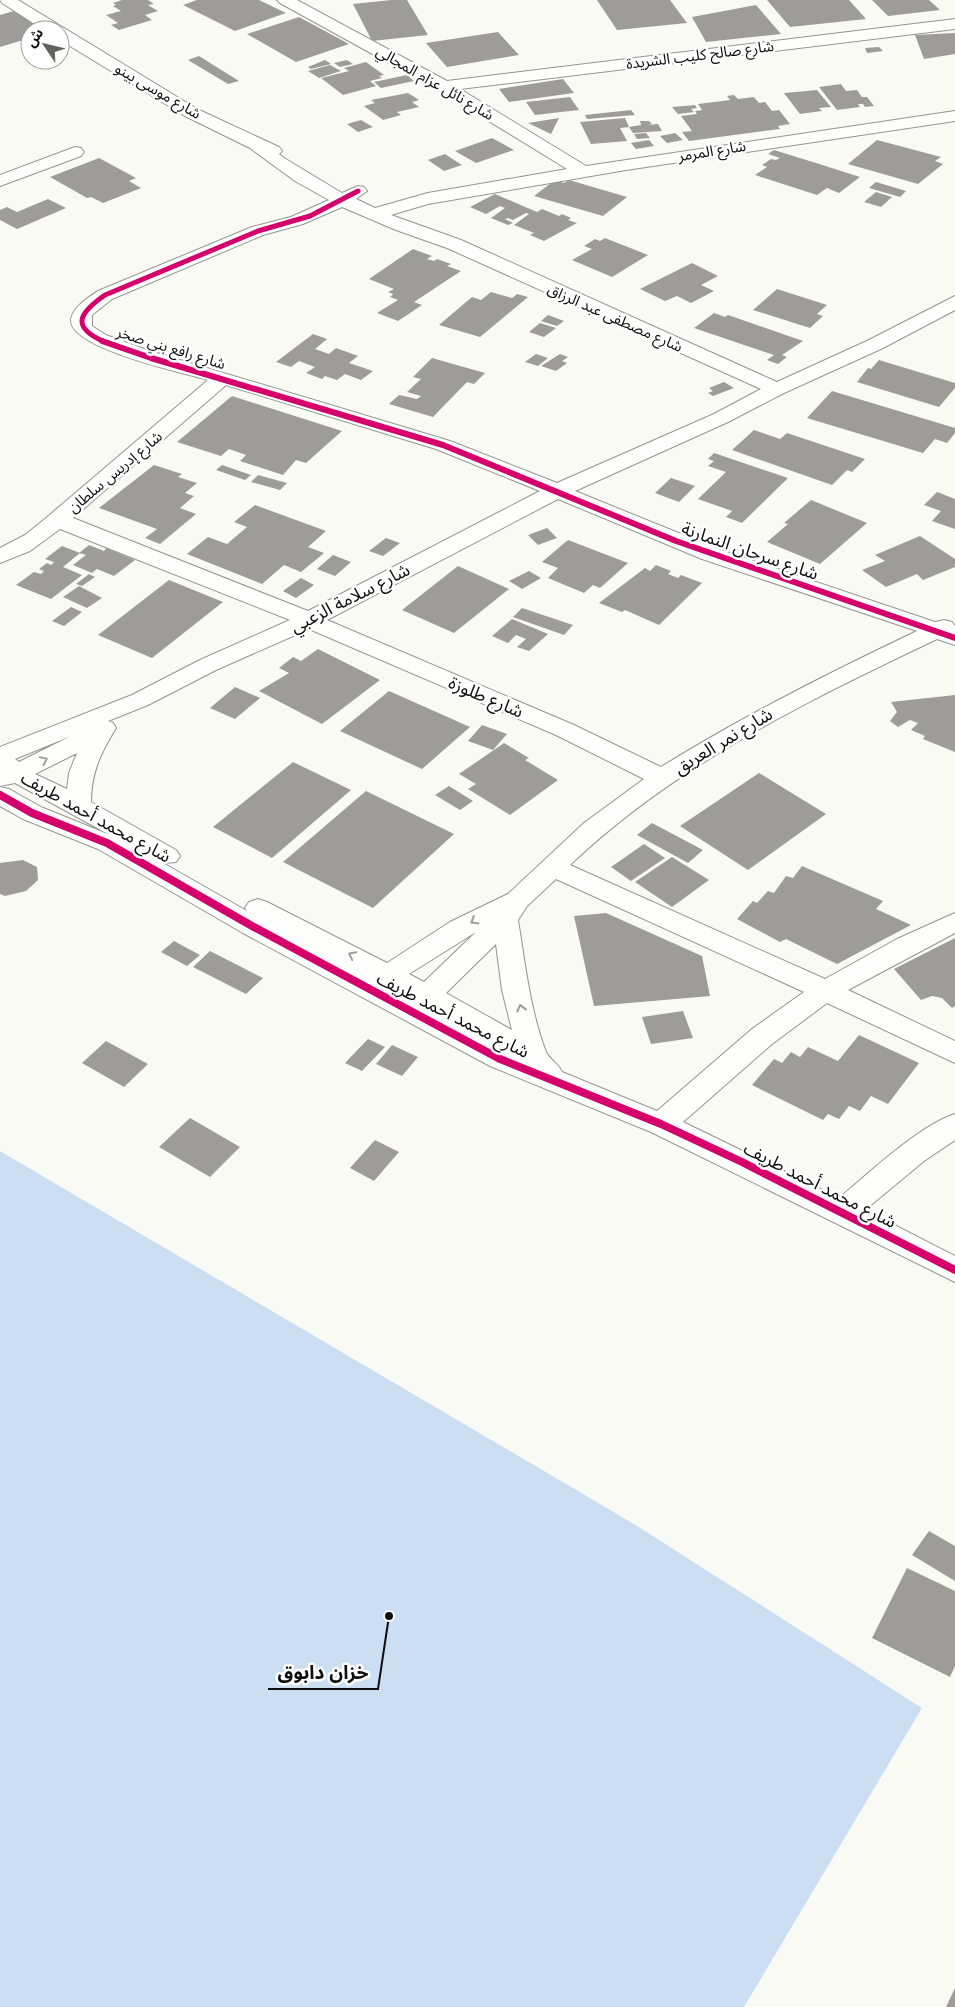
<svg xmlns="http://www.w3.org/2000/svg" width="955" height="2007" font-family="Spectral,'Noto Sans Arabic',serif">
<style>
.water{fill:#ccdff2}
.building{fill:#9e9c99}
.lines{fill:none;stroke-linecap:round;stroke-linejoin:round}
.street-casing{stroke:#949492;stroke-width:2}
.street{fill:#fefefd;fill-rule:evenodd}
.cycleway-far2-casing{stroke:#fff;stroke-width:7}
.cycleway-far1-casing{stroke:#fff;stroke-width:9}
.cycleway-casing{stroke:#fff;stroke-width:11}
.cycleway-far2{stroke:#d6006c;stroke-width:5}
.cycleway-far1{stroke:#d6006c;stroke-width:6}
.cycleway{stroke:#d6006c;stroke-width:8}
.oneway{stroke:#9e9e9d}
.labels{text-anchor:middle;stroke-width:5;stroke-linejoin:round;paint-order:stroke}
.far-street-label{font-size:15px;fill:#0e0e0e;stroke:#fff}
.street-label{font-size:18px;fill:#0e0e0e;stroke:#fff}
.leader{fill:none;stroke:#0e0e0e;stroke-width:2}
.callout-dot{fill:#0e0e0e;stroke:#fff;stroke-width:2}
.callout-label{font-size:19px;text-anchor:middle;font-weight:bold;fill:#0e0e0e;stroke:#fff;stroke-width:5;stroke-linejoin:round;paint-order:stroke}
</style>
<rect width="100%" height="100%" fill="#fafaf4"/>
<path class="water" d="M0,1151L634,1524L922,1708L744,2007H0Z"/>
<path class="building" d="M122,0H148L154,4L148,5L158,11L145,15L152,20L119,30L111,25L118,23L106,15L121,11L113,6L116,5L113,3Z
M197,0H259L286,13L235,31L183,5Z
M391,0H407L428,35L372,41L353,4Z
M597,0H670L687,23L617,30Z
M767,0H849L866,19L790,27Z
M872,0H929L940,10L888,16Z
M756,5L781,34L706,42L692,17Z
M14,11L43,30H30V38L0,47V15Z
M299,17L349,44L296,62L247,34Z
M498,32L519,55L447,67L426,43Z
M955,33V54L924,59L915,35Z
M879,47L883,51L867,53L865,48Z
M199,56L239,81L228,84L188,60Z
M325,60L331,64L311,69L308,67Z
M347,60L353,64L340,67L334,63Z
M366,62L384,75L379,76L382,78L370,81L376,86L343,95L321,78L349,71L344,68Z
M330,65L341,71L319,78L308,71Z
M407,75L414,81L381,88L374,82Z
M563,79L574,93L509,102L499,89Z
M841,84L846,91L857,90L862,97H867L874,106L865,107L863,104H858L860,107L837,110L819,87Z
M817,90L831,107L819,108L822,111L800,114L784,93Z
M408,93L419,100L412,102L419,107L397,112L401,115L383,120L364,106L375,103L371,100Z
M734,95L738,99L754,97L759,103L765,102L772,111L779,110L790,124L778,126L780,129L689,141L682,132L692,131L681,116L697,114L695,111L702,110L698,104L730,100L727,96Z
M570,97L579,110L535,115L526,102Z
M695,105L697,108L691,109L694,112L678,114L672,107Z
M631,110L635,115L587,119L585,115Z
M559,118L551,134L528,123Z
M625,118L629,127L620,128L627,141L591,144L580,122Z
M361,120L373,127L358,132L347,124Z
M640,121H649L652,124L647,125L658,124L662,131L633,133L629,127L641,125Z
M646,133L650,138L637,139L634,134Z
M675,133L683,140L667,143L660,136Z
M492,138L514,150L476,163L455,151Z
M649,140L654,146L636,149L631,143Z
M877,140L941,157L935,161L943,164L918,184L848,164Z
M774,150L816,163L860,177L839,193L827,188L817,195L755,175L767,167L762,165L771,159L776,160L780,158L768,154Z
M445,154L462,165L444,171L428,160Z
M99,158L136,178L129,181L141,188L103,203L91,197L87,198L50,177Z
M555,180L564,183L569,180L627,197L603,216L534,196Z
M876,182L906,191L900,197L869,188Z
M876,192L892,197L881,207L864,202Z
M495,194L537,212L542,209L559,216L562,214L571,218L568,220L577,223L544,241L530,235L534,233L514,225L529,214L526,213L513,220L508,218L505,219L513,223L508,225L491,218L505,208L500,206L486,214L470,207Z
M48,199L66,208L17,229L0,220V210L7,207L17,212Z
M605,238L648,255L612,277L572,260L592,249L584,246L595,239L600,241Z
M413,249L432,256L427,259L434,261L437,259L451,264L447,266L461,271L414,302L422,305L398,321L377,313L398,300L390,297L393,294L388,292L394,289L369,279Z
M692,263L718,276L701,285L714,291L691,303L677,296L665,301L640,289Z
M777,289L827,305L817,314L823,316L810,328L753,310Z
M491,292L512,298L517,294L528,297L480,337L439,325L472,297L481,300Z
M714,313L725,317L728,315L803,341L782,355L787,357L778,364L767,360L774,355L694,328Z
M548,315L564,321L557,326L541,321Z
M540,323L556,328L544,337L529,332Z
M313,334L327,339L315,349L329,354L336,348L358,356L349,363L373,371L361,380L345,374L337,380L325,376L322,379L306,373L315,367L299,361L291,367L276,362Z
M536,354L548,358L538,366L525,362Z
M560,354L568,357L562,361L567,363L556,371L541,366Z
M432,358L485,373L474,384L467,382L433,417L389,404L399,395L417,399L421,396L407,392L421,379L413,377Z
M879,360L955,383V388L939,407L857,382L868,368L871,369Z
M724,382L734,388L713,396L708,393L713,391L709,388Z
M832,391L955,428V433L947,443L935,439L923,453L807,418Z
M232,396L342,431L306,463L296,460L283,475L240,461L246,455L229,449L221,456L177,442Z
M754,430L780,439L787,433L865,459L852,472L847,470L832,485L732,450Z
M714,453L788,478L742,523L726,517L732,511L698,499L726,472L708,466L714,461L708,459Z
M154,465L182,474L178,477L197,483L185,493L194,496L180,508L196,514L160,544L145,538L157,529L99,508Z
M222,465L251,475L245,480L216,470Z
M258,475L287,483L280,490L251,482Z
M671,478L695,486L679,502L655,493Z
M937,492L955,499V529L932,521L941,511L924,505Z
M811,500L867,523L820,564L767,542L788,524L784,523Z
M255,505L326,531L308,547L324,553L301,572L284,565L262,584L187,554L208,537L227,544L247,527L234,522Z
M547,528L557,538L538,545L528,535Z
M920,536L955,559V567L923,580L917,574L886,587L862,570L885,561L875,555Z
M386,538L400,543L383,556L369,551Z
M568,540L628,563L600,588L593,585L584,593L548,578L558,568L542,562Z
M89,545L104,551L106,548L135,560L114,576L97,569L92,573L73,565L86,555L79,553Z
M62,546L80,553L63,567L82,575L51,599L16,585L34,572L41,574L44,571L39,569L47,563L51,565L54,562L45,559Z
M333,555L351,562L335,576L317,569Z
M656,565L671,571L668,574L678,578L681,575L702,583L659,625L625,610L622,612L599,603L645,568L650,571Z
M458,566L509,589L454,633L402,610Z
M529,571L541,578L522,589L509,581Z
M89,574L95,577L82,586L76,584Z
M301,578L314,585L296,598L283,591Z
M169,580L223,602L152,658L98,635Z
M79,586L102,598L87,608L63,597Z
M71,607L82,612L64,626L52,621Z
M522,608L573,625L564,635L513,617Z
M512,619L548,634L529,651L517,647L526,639L516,635L508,643L492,636Z
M318,649L380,680L322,724L259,691L289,673L279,668L293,657L301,661Z
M235,687L260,698L235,719L210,708Z
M389,691L470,727L422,769L340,731Z
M955,695V752L923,739L925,736L911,730L918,723L910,720L898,727L890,721L897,712L891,702Z
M482,725L507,734L493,750L468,741Z
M504,743L529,758L525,760L558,780L510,815L468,789L476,784L459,774Z
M293,762L351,790L272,858L213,827Z
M759,773L826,814L748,870L680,826Z
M449,786L473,801L460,810L435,795Z
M366,791L454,834L373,908L283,862Z
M652,823L703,850L688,863L637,835Z
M644,844L665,858L631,881L611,867Z
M672,857L709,880L672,907L635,882Z
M23,860L37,867L38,880L26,891L5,896L0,894V863Z
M802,866L883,901L876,909L911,925L837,964L786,939L780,942L737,919L753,901L757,903L768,891L774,893L786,876L793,878Z
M606,913L702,956L710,996L594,1006L574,916Z
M955,938V1006L952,1008L942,998L932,996L921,1000L894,969Z
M174,941L200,955L187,966L161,952Z
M210,951L263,978L246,994L193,967Z
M683,1011L693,1038L651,1044L642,1017Z
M859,1035L919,1063L888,1104L871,1096L860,1111L849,1106L839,1119L828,1114L823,1120L752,1085L774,1059L782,1063L791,1052L800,1057L808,1047L838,1061Z
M368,1039L385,1047L362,1071L345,1063Z
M106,1041L148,1064L124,1087L82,1063Z
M392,1045L418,1057L402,1076L376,1064Z
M190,1118L240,1147L210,1177L159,1147Z
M375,1140L399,1152L374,1181L350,1168Z
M929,1531L955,1546V1581L912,1555Z
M907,1568L955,1591V1666L950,1677L872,1638Z
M955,1988V2007H946Z"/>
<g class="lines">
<g class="street-casing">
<path id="street" d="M0,0H18L197,109L279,147L282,151L279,154L284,158L342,193L358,186L364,187L367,191L356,199L375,208L428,193L567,169L438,90L280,3L277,0H297L447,81L955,19V29L460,89L586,166L955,111V121L626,170L428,204L391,215L461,240L777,382L869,340L955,296V310L883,348L784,393L728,422L575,491L718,549L935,622L944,620L952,622L955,626V645L937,639C807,701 675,765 570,865L825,979L897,939L955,913V933L848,990L955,1041V1063L827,1003L772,1044L683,1122L839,1198C869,1173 920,1125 955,1114V1140L924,1161L865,1210L955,1256V1282L651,1132L490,1066L243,933L98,849L23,819L0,806V787L9,789L41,807L110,835L15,783L0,786V747L132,695L200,660L290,620L60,529L30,551L0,563V548L25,535L45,519L208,380C184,373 72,349 71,321C71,308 89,297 98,291L252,227L291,217L329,200L295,181L250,148L185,116L60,40V30H44L2,3ZM342,207L396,230L447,248L761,389L714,414L557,483L450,441L144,349L106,335L92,326V315L112,299L263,235L303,224ZM226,385L436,449L540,491L308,611L73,518ZM558,499L702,559L917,631C829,673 743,716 661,767L574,725L327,620ZM309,629L556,735L644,779L584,823L508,894L450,922L387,963L267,902L258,899L249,902L245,908L247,911L163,863L176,862L180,856L176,850L91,802C91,773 101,752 116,728L113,723L108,721L148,705L216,670ZM71,736L19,762L15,759ZM77,753L69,773L67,789L35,774ZM556,879L804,992L752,1029L657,1111L562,1072C559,1064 549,1059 546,1052C530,1010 525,963 518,920L527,906ZM476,932L424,982L409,974ZM496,944L502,990L512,1030L446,993Z
M75,147L81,148L84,152L81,156L0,186V175Z"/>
</g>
<use href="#street" class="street"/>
<g class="cycleway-far2-casing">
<path id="cycleway-far2" d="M105,342C70,327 79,313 105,295L258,231L310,216L358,191"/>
</g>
<g class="cycleway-far1-casing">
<path id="cycleway-far1" d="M102,341L151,358L443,445L676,541L955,638"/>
</g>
<g class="cycleway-casing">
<path id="cycleway" d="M0,795L32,813L107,843L252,926L500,1059L661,1124L742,1162L955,1270"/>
</g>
<use href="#cycleway-far2" class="cycleway-far2"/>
<use href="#cycleway-far1" class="cycleway-far1"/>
<use href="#cycleway" class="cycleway"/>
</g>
<defs><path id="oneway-chevron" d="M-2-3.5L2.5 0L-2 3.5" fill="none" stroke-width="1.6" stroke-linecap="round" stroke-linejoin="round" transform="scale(1.25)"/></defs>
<g class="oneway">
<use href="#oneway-chevron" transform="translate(44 760) rotate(-26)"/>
<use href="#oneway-chevron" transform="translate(474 921) rotate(149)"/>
<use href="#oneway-chevron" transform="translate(352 955) rotate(-153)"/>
<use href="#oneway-chevron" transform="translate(521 1008) rotate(-104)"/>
</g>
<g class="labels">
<g class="far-street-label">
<text transform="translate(700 55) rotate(-7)" y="5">شارع صالح كليب الشريدة</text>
<text transform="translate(435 83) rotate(30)" y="5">شارع نائل عزام المجالي</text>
<text transform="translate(158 91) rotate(30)" y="5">شارع موسى بينو</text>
<text transform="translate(712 151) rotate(-9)" y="5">شارع المرمر</text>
<text transform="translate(615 318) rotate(24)" y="5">شارع مصطفى عبد الرزاق</text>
<text transform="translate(171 348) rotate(17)" y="5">شارع رافع بني صخر</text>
<text transform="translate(115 472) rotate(-40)" y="5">شارع إدريس سلطان</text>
</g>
<g class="street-label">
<text transform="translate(750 551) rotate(19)" y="6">شارع سرحان النمارنة</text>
<text transform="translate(350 598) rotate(-27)" y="6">شارع سلامة الزعبي</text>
<text transform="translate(486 697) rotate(23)" y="6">شارع طلوزة</text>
<text transform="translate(723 741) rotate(-31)" y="6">شارع نمر العريق</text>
<text transform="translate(96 817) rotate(29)" y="6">شارع محمد أحمد طريف</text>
<text transform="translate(453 1015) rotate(27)" y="6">شارع محمد أحمد طريف</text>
<text transform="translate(820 1185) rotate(27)" y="6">شارع محمد أحمد طريف</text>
</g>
</g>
<path class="leader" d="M389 1616L378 1689H268"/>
<circle class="callout-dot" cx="389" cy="1616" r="5"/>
<g class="callout-label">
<text x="323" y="1679">خزان دابوق</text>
</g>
<g transform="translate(45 45) rotate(305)"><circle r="24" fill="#ffffff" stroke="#9f9f9f"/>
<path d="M0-4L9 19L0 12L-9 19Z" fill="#61615e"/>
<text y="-8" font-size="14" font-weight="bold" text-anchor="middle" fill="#0e0e0e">ش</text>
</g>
</svg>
